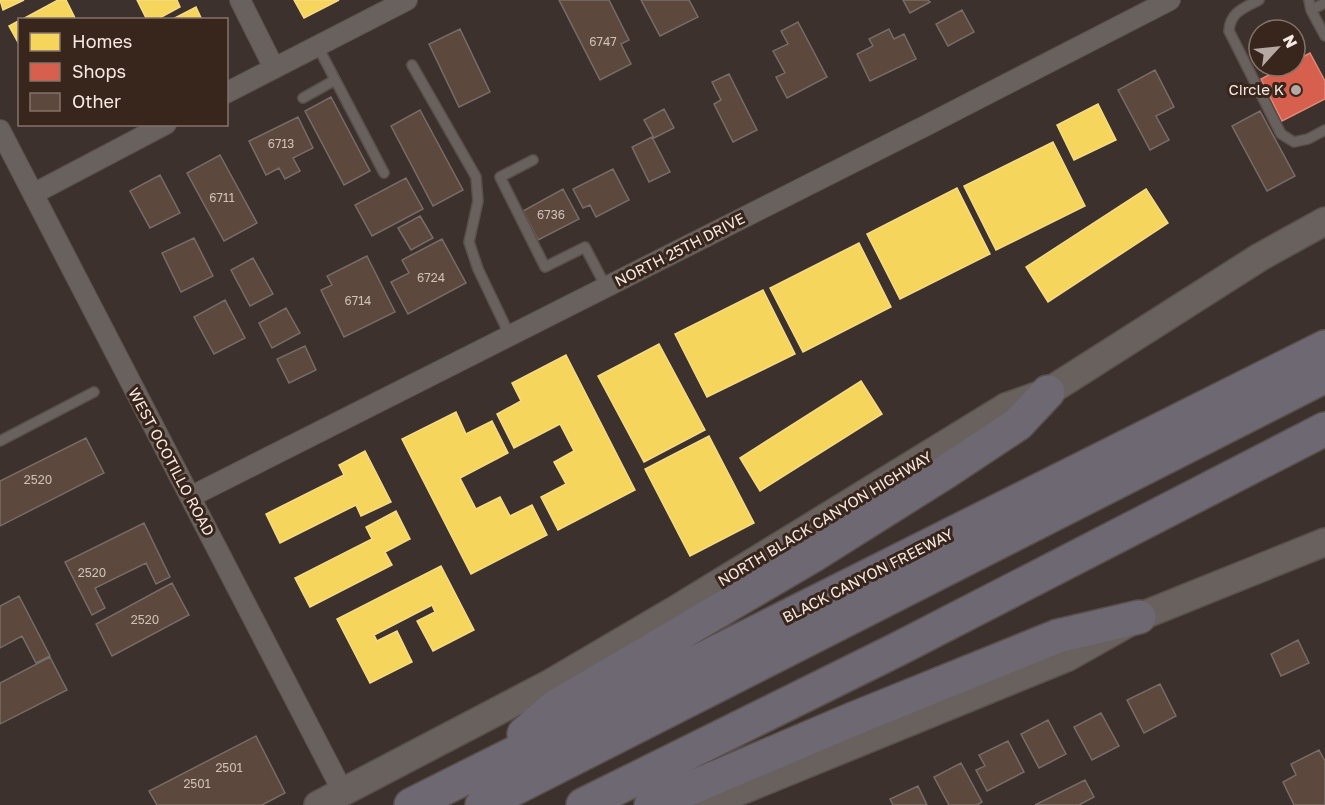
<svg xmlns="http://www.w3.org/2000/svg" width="1325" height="805" font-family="'Golos Text',sans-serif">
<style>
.homes{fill:#f6d55c;stroke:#f6db84;stroke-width:1.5}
.shops{fill:#d6604d;stroke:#e0897a;stroke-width:1.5}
.building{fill:#5c483c;stroke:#776d68;stroke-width:1.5}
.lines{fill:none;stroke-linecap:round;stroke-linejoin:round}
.lane-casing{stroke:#594f4b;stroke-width:12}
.street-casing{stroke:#594f4b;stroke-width:22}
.secondary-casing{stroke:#594f4b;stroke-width:30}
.highway-casing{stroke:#594f4b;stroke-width:36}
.lane{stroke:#69615d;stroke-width:9}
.street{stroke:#69615d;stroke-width:20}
.secondary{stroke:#69615d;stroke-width:27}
.highway{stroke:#6d6872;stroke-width:33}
.poi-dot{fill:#b6a9a3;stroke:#38251b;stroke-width:2}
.labels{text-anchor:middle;stroke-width:6;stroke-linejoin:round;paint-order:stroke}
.number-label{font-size:12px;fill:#d0c1b9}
.poi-label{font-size:15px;fill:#f7e9e3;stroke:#38251b;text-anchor:end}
.street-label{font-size:15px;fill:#f7e9e3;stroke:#38251b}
</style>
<rect width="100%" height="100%" fill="#3c312c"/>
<path class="homes" d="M0,0H24L3,10Z
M58,0H66L76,20H21Z
M137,0H177L180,7L156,20H147Z
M294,0H339L304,18Z
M196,7L202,20H171Z
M20,20V46L9,26Z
M1098,104L1116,140L1074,160L1057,125Z
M1053,142L1085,206L996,250L964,186Z
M957,188L990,254L900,299L867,234Z
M1146,189L1168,223L1048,302L1026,267Z
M859,243L891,307L803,352L770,288Z
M763,290L795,354L707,397L675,334Z
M659,344L705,430L644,462L598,376Z
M566,355L635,490L558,530L541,497L566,484L554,462L574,451L560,424L514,448L497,414L521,401L512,383Z
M861,381L882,414L760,491L740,458Z
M456,412L466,434L492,421L508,453L460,478L476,509L500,497L510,516L532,505L547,535L471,574L402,439Z
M709,436L754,523L690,556L645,469Z
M365,451L391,502L361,516L356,505L280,543L266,514L344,475L339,465Z
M396,511L410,539L385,552L392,565L310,607L295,578L372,539L366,527Z
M441,566L474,630L433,651L417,621L435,612L432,605L374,635L377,641L397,631L412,662L370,683L337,619Z"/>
<path class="shops" d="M1310,53L1325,81V99L1282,121L1261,79L1286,66H1295V61Z"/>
<path class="building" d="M559,0H609L629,40L621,44L631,64L600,80Z
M641,0H689L698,17L660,36Z
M903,0H928L930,2L910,13Z
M962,10L974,32L948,46L936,24Z
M798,22L827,77L787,98L776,77L785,73L773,51L788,44L781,31Z
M460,29L490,92L459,107L429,44Z
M889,29L894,39L904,34L916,59L870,81L857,54L873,46L869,39Z
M1155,70L1174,107L1156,116L1169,140L1150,150L1118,90Z
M729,74L757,130L733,142L714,104L721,100L712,82Z
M331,97L370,171L344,185L305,111Z
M664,109L674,128L654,138L644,120Z
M420,110L463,190L433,206L391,126Z
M1260,111L1295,176L1267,191L1232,126Z
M298,117L313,148L293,158L300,171L285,179L279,168L266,175L249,141Z
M652,137L670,172L649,182L632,147Z
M220,155L257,223L224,241L187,173Z
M613,169L629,200L596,217L590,205L583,208L573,189Z
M160,175L180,213L150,228L130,191Z
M406,178L423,209L372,236L355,205Z
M563,189L579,219L538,240L523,211Z
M420,216L433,238L411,250L398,228Z
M194,238L213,276L181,292L162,253Z
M442,239L466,283L408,314L391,282L409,273L402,260Z
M367,256L395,312L344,337L321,290L332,285L327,276Z
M253,258L273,294L250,306L231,270Z
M225,300L245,338L214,354L194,317Z
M286,308L300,333L272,348L259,323Z
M305,346L316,370L289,383L277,359Z
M86,438L104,473L0,526V481Z
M144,523L170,577L156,584L146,563L95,588L105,608L92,615L65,562Z
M172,583L189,615L112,656L96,624Z
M19,596L50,656L36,663L22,636L0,648V606Z
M1298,640L1309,663L1281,676L1271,654Z
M50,657L67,690L0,724V683Z
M1160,684L1176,716L1144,733L1127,700Z
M1101,713L1119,746L1092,760L1074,727Z
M1048,720L1066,754L1039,768L1021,734Z
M256,736L285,793L262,805H157L149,791Z
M1008,741L1024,772L987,791L976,770L985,766L979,755Z
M1319,750L1325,761V805H1294L1283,782L1296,775L1291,764Z
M961,763L982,802L977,805H949L934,777Z
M1085,780L1094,797L1079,805H1035Z
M918,786L927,805H893L890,799Z"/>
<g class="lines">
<g class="lane-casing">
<path id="lane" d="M1259,0C1244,8 1230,12 1229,31L1281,134L1294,142L1308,139L1325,130
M1309,0L1311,10L1325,36
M1311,10L1325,3
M317,45L384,173
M412,65L476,177L478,201L469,242L478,269L510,336
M303,98L335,80
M533,160L500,177L545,267L585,247L606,287
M0,441L94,392"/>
</g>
<g class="street-casing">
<path id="street" d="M240,0L274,68
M226,93L407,0
M0,130L343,792
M33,194L166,124
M190,497L927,125L1170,0"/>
</g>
<g class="secondary-casing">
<path id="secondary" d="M318,805L551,683L677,609L1006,407L1048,392L1260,257L1325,221
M706,805L1068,657L1139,617L1325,542"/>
</g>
<g class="highway-casing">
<path id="highway" d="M524,734L555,707L812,556L947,471L1018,424L1048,392
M411,805L1325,347
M482,805L1325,376
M583,805L898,649L1325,429
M651,805L853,719L1058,636L1139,617"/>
</g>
<use href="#lane" class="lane"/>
<use href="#street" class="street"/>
<use href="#secondary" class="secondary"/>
<use href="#highway" class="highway"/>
</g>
<circle class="poi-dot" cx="1296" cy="90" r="6"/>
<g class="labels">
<g class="number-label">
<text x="603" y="46">6747</text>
<text x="281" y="148">6713</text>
<text x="222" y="202">6711</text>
<text x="551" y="219">6736</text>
<text x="431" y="282">6724</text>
<text x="358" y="305">6714</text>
<text x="38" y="484">2520</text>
<text x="92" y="577">2520</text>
<text x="145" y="624">2520</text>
<text x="229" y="772">2501</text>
<text x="197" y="788">2501</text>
</g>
<g class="poi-label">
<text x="1284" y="95">Circle K</text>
</g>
<g class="street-label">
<text transform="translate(680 250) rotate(-27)" y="5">NORTH 25TH DRIVE</text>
<text transform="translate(171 462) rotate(62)" y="5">WEST OCOTILLO ROAD</text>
<text transform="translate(825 519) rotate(-31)" y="5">NORTH BLACK CANYON HIGHWAY</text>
<text transform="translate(868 576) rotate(-27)" y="5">BLACK CANYON FREEWAY</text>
</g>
</g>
<rect x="18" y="18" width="210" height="108" fill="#38251b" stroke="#84736b" stroke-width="1.5"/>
<rect x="30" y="33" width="30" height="18" fill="#f6d55c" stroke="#84736b" stroke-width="1.5"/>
<text x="72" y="48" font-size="18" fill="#f7e9e3">Homes</text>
<rect x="30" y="63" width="30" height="18" fill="#d6604d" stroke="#84736b" stroke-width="1.5"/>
<text x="72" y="78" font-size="18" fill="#f7e9e3">Shops</text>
<rect x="30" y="93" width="30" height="18" fill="#5c483c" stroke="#84736b" stroke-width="1.5"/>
<text x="72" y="108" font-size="18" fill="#f7e9e3">Other</text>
<g transform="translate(1277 48) rotate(63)"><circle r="28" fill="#38251b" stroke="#84736b" stroke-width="1.5"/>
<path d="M0-4.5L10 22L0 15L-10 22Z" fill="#b6a9a3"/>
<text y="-9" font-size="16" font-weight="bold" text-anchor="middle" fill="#f7e9e3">N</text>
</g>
</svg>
